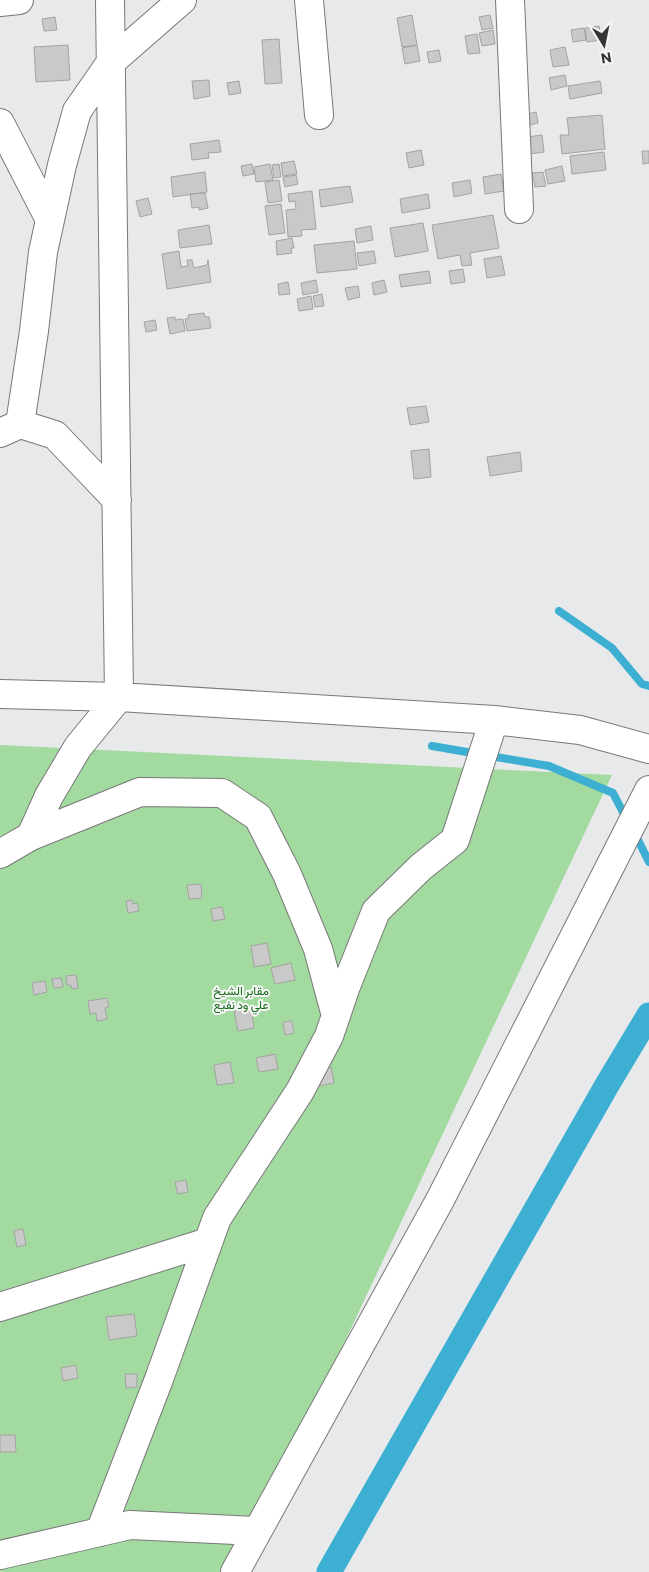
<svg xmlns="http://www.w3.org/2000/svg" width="649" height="1572" font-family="Commissioner,Vazirmatn,sans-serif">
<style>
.green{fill:#a2da9f}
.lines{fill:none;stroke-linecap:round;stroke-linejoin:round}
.stream{stroke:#3cafd3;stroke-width:8}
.canal{stroke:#3cafd3;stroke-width:25}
.building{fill:#cac9c9;stroke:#a4a3a3}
.minor-casing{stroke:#787879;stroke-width:30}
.minor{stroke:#fff;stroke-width:28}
.labels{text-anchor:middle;stroke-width:4;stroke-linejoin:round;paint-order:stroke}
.park-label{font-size:12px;fill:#0f6914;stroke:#f6f6f7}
</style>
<rect width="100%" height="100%" fill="#e8e9ea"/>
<path class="green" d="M0,745L612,775L236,1572H0Z"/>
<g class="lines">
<path class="stream" d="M559,611L612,648L642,684L649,686
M432,746L549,766L613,793L627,820
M634,832L649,862"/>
<path class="canal" d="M329,1572L607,1085L649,1015"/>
</g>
<path class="building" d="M412,15L417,45L402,47L397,18Z
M490,15L493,28L482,30L479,17Z
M55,17L57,30L44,31L42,19Z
M599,26L601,40L587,42L585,28Z
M584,28L586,40L573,42L571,30Z
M493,30L495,44L482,46L479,33Z
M477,34L480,53L468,54L465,36Z
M279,39L282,83L265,84L262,40Z
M68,45L70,80L36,82L34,47Z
M417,45L420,61L405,64L402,48Z
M565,47L569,65L553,67L550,50Z
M439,50L441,61L429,63L427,52Z
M565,75L567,86L551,90L549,78Z
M209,80L210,96L194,99L192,81Z
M239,81L241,93L229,95L227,83Z
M600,81L602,93L570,99L568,86Z
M536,112L538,123L530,125L528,114Z
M602,115L605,149L562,154L560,135H569L567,118Z
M542,135L544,152L530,154L527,137Z
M219,140L221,152L208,153L209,158L192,160L190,144Z
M421,150L424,165L409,168L406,153Z
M642,151H649V163L643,164Z
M604,152L606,170L572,174L570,156Z
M294,161L297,174L283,176L281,163Z
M252,164L254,174L243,176L241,166Z
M270,164L273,180L256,182L254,167Z
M279,164L281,177L274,178L272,165Z
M562,166L565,181L548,184L545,170Z
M205,172L207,192L173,197L171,177Z
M543,172L546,186L535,187L532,173Z
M501,174L504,191L485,194L483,177Z
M296,175L298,184L285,187L283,177Z
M279,180L282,201L268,203L265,182Z
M470,180L472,193L454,197L452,183Z
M350,186L353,202L321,207L319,190Z
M312,191L316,229L301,230L302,236L288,237L286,210L296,209L295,201L289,202L288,194Z
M205,193L208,208L199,210V207L192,208L190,194Z
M428,194L430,208L402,213L400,199Z
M148,198L152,214L140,217L136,201Z
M281,204L285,233L269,235L265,206Z
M493,215L499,248L470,253L472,265L462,266L460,255L438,259L432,225Z
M423,223L428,251L395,257L390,228Z
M209,225L212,244L180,248L178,230Z
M371,226L373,240L357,243L355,229Z
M292,238L294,248H291L292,253L277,255L276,241Z
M354,241L357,269L317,273L314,245Z
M179,251L181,267L188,266L187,260H192L194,268L207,265L208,260L211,282L167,289L162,254Z
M374,251L376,263L359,266L357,253Z
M501,256L505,275L487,278L484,259Z
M463,269L465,282L451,284L449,271Z
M429,271L431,283L401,287L399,275Z
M316,280L318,292L303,295L301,283Z
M384,280L387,292L374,295L372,283Z
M288,282L290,294L279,295L278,284Z
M358,286L360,297L348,300L345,288Z
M322,294L324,306L315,307L313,296Z
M311,296L313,309L299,311L297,299Z
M204,313L205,317H209L211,328L187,331L185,319L189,318L188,315Z
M175,317V320L183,319L185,331L170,334L167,318Z
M155,320L157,330L146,332L144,322Z
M426,406L429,422L410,425L407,408Z
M429,449L431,477L414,479L411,451Z
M520,452L522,471L490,476L487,457Z
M201,884L202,898L189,899L187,885Z
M132,900L133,904L137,903L139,911L128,913L126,901Z
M222,907L225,919L213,921L211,909Z
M267,943L271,964L254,967L251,946Z
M291,963L295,980L275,984L271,968Z
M76,975L78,988L72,989L71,985H67L66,976Z
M61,978L63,987L54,988L52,979Z
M45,981L47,992L34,995L32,983Z
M107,998L109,1007L105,1008L107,1019L97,1021L96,1013L90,1014L88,1001Z
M251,1007L254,1028L238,1031L234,1010Z
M292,1021L294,1033L285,1035L283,1022Z
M275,1054L278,1069L259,1072L256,1058Z
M230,1062L234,1083L217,1085L214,1065Z
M331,1067L334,1083L320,1086L317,1070Z
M186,1180L188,1192L178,1194L175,1182Z
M23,1229L26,1245L17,1247L14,1231Z
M134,1314L137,1336L109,1340L106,1317Z
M76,1365L78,1378L63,1381L61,1368Z
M125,1374H137V1387L126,1388Z
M0,1435H15L16,1452H0Z"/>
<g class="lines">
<g class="minor-casing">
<path id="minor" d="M309,0L319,115
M510,0L519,209
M0,2L19,0
M0,123L50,220
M20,424L55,435L117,500
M0,433L20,424L34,331L43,252L62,165L77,111L111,62L182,0
M0,694L119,697L494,720L580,730L649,749
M31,836L140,792L222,793L258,817L287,874L318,949L336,1016
M0,854L31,836L49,796L78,747L119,697L110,0
M0,1307L208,1242
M100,1532L159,1379L217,1218L300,1091L329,1036L346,986L376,911L421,867L455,840L494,720
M0,1555L130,1525L257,1531
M235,1572L440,1200L649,790"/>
</g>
<use href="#minor" class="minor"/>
</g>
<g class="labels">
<g class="park-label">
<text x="241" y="995">مقابر الشيخ<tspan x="241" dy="14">علي ود نفيع</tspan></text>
</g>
</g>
<g transform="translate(604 45) rotate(170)" stroke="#f6f6f7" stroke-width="4" paint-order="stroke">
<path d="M0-4L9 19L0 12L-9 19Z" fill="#353535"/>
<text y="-8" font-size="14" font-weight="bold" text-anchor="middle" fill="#353535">N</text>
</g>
</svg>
